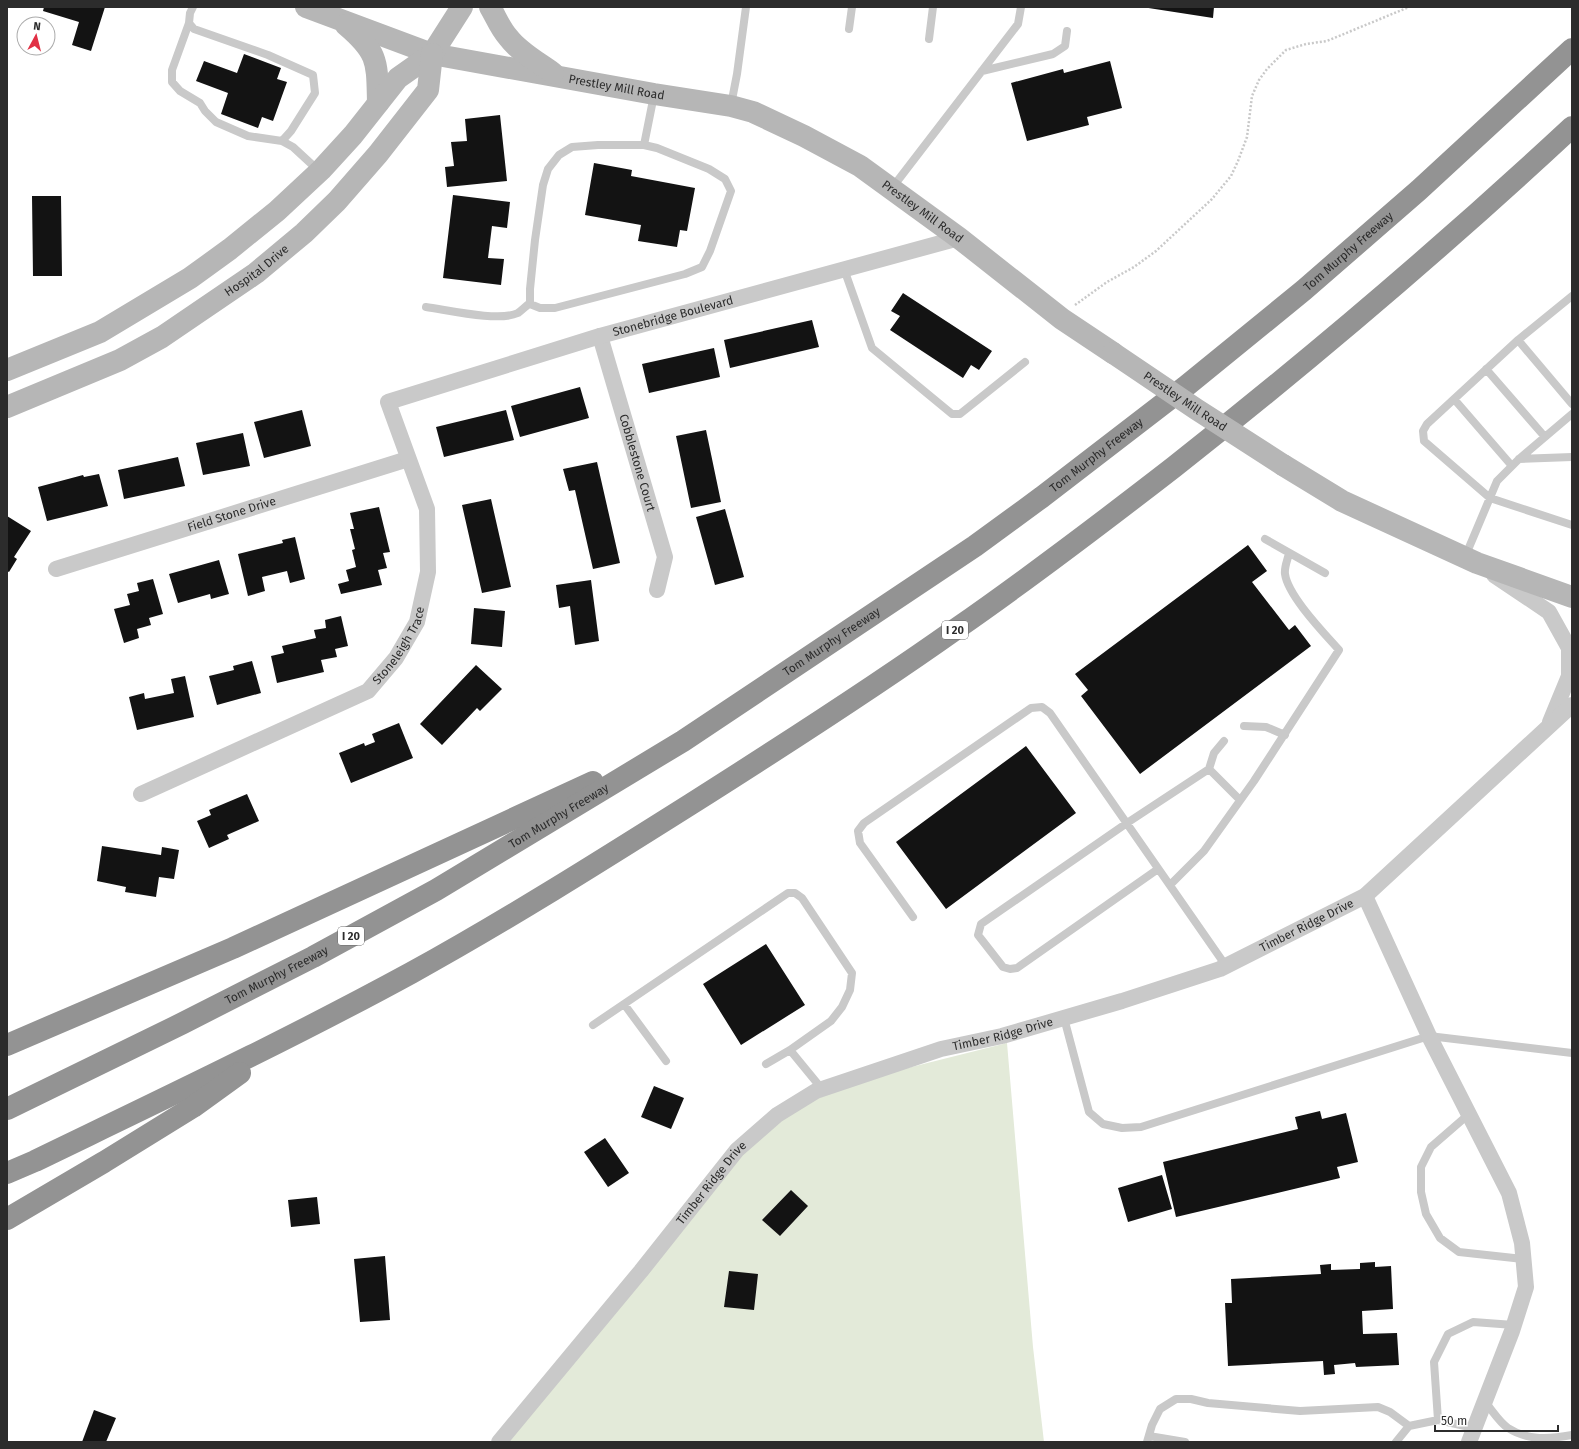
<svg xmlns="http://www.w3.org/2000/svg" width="1579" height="1449" font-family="'Fira Sans',sans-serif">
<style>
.green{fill:#e3ead9}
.building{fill:#131313}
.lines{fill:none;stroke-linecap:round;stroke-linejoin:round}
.path{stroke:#c9c9c9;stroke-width:2.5;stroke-dasharray:2 2;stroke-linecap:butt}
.lane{stroke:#c9c9c9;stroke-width:8}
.street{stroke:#c9c9c9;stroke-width:16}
.secondary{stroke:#b6b6b6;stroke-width:22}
.highway{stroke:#939393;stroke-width:22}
.secondary-bridge{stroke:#b6b6b6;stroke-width:22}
.labels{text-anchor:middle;stroke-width:4;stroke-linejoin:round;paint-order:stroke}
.shield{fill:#fff;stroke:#6b6b6b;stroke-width:1}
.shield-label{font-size:11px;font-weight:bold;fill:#2c2c2c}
.street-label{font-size:12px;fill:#2c2c2c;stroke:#fff}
</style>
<rect width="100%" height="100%" fill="#fff"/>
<path class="green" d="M1007,1043L1033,1347L1044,1442H499L737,1150L816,1091Z"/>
<path class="building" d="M44,7H105L91,51L72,45L79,22L43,11Z
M1142,7H1214L1213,18Z
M244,54L281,68L277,79L287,82L273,121L262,117L258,128L221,114L228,93L196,81L204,61L237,73Z
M1110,61L1122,108L1087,117L1089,125L1027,141L1011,83L1063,69L1064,73Z
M500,115L507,181L447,187L445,167L454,166L451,142L467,141L465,119Z
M594,163L632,170L631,176L695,188L687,231L680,230L677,247L638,241L641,225L585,215Z
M453,195L510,202L507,228L492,226L488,258L504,259L501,285L443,278Z
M32,196H61L62,276H33Z
M903,293L992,351L979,370L971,365L963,378L890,330L900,316L891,311Z
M812,320L819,347L730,368L724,340Z
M714,348L720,377L649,393L642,364Z
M580,387L589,418L520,437L511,406Z
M302,410L311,446L264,458L254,422Z
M506,410L514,440L444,457L436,427Z
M706,430L721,502L691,508L676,436Z
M243,433L250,466L203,475L196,443Z
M178,457L185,486L124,499L118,470Z
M597,462L620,563L593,569L575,490L569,491L563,469Z
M99,474L108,506L47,521L38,487L83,475L84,477Z
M491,499L511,587L482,593L462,505Z
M379,507L390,552L383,553L387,568L378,570L382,585L341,594L338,584L349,581L346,570L356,567L352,550L355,549L350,529H354L350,513Z
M725,509L744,577L715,585L696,517Z
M7,516L31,531L14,557L17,559L9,572L7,571Z
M295,537L305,579L290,583L287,571L262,577L265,591L248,596L238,554L283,543L282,540Z
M1248,545L1267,571L1252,582L1289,630L1295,625L1311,646L1140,774L1081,696L1088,690L1075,674Z
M219,560L229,594L211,599L210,594L178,603L169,574Z
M153,579L163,614L149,618L151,625L137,629L139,638L124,643L114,609L130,605L127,594L139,591L137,583Z
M591,580L599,641L575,645L570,606L559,608L556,585Z
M474,608L505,611L502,647L471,644Z
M341,616L348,646L335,649L337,657L321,660L324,672L277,683L271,656L284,653L282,646L316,638L314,630L326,628L325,620Z
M252,661L261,693L217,705L209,676L234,670L233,666Z
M476,665L502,689L480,711L477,708L442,745L420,724Z
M185,676L194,717L137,730L129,697L144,693L145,699L174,693L171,679Z
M399,723L413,758L351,783L339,753L364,743L365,746L375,742L372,734Z
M1026,746L1076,813L946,909L896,842Z
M247,794L259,821L227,835L229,839L209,848L197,821L211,815L209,810Z
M102,846L161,855L162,847L179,850L174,879L159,877L156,897L125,892L126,887L97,881Z
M766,944L805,1005L741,1045L703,984Z
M654,1086L684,1098L671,1129L641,1117Z
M1320,1111L1322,1119L1346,1113L1358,1162L1337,1167L1340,1178L1176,1217L1163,1162L1298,1129L1295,1117Z
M605,1138L629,1173L608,1187L584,1152Z
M1162,1175L1172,1209L1128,1222L1118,1188Z
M791,1190L808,1206L780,1236L762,1220Z
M317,1197L320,1224L291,1227L288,1200Z
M385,1256L390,1320L360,1322L354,1259Z
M1375,1262V1267L1391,1266L1393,1309L1362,1311L1363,1334L1397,1333L1399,1365L1356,1367L1355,1363L1334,1365L1335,1374L1324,1375L1323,1361L1228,1366L1225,1303H1232L1231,1279L1321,1274L1320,1265L1331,1264V1270L1360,1269V1263Z
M729,1271L758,1274L754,1310L724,1307Z
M94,1410L116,1418L106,1442H82Z"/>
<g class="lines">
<path class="path" d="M1075,305L1107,282L1134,267L1156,251L1212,199L1231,176L1238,161L1247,137L1252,96L1259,80L1267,69L1286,50L1306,44L1327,41L1409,7"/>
<path class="lane" d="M193,7L190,13L189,23L194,29L268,55L313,75L315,93L291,131L282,141L293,147L319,171
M189,23L172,70V82L180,91L200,103L205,111L216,122L248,136L282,141
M849,29L852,7
M929,39L933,7
M982,71L1053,54L1065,46L1067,31
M731,105L737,74L746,7
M598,145H644L657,148L709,169L725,179L731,191L710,251L702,267L685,274L555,308H540L530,304V289L535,240L543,185L548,169L559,155L572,147Z
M644,145L654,95
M892,188L1018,24L1021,7
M844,269L872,348L952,414H960L1025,362
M1572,296L1518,340L1572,404
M426,307C448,310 499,322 518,313C522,310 526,306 530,303
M1518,340L1427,424L1423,431L1424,441L1490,498L1572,525
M1486,369L1545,437
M1454,399L1512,466
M1519,459L1572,457
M1265,539L1325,573
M1465,557L1497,481L1519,459L1572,414
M1244,726L1266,727L1285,735
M1209,769L1214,753L1224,741
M1158,869L1017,968L1010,969L1003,967L978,935L981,924L1127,823L1209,769L1240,800
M1170,885L1204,851L1254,781L1339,650C1324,633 1288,596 1285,574C1284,567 1288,559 1289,553
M913,917L860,843L858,831L864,823L1031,708L1042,707L1050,713L1226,966
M624,1004L666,1061
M1064,1018L1089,1112L1103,1124L1122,1128L1141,1127L1429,1036L1572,1053
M593,1025L788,893H795L802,898L852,973L850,990L842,1007L831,1021L790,1050L766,1064
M790,1050L822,1089
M1469,1114L1431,1147L1421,1167V1192L1426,1214L1440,1238L1459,1252L1523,1259
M1485,1402C1492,1410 1499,1422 1508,1428C1528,1441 1550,1439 1572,1435
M1438,1420L1434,1362L1448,1334L1473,1322L1514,1325
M1149,1436L1185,1442
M1147,1442L1152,1425L1160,1409L1176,1399H1191L1208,1403L1300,1411L1378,1407L1390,1412L1409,1426L1438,1420L1474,1428
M1396,1442L1409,1426"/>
<g class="street">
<path id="s1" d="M600,336L665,557L657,590"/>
<path id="s2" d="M56,569L408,459"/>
<path d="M1494,575L1549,612L1569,648V676L1550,722"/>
<path id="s3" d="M141,794L368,691L396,658L417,622L428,572L427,509L388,402L600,336L959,238"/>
<path d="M1365,896L1429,1036L1509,1193L1522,1243L1526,1287L1512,1331L1469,1442"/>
<path id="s4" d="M499,1442L641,1271L737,1150L777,1115L816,1091L941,1049L1002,1036L1122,1001L1220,969L1365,896L1572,705"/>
</g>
<g class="secondary">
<path id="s5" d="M306,7L432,54L654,94L731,106L753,112L804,136L860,166L959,238L1062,319L1113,353"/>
<path d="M490,7C496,17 500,28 508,37C519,52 538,62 553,73"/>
<path d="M346,25C379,53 377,62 378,103"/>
<path d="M7,370L100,332L190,278L230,249L277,211L321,170L353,135L398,78L432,54L462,7"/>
<path id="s6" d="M7,407L120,360L162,337L256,273L304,233L337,201L378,154L428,90L432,54"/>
<path d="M1283,465L1342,501L1477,563L1572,597"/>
</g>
<g class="highway">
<path d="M7,1045L233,948L593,782"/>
<path id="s7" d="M7,1109L183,1023L313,957L436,890L683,741L975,546L1042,497L1185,387L1304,290L1419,190L1572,49"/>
<path d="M7,1173L35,1161C161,1100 288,1040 411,973C507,920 599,862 691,804C781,747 870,690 956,629C1031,577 1103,522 1174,467C1311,359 1444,246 1572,127"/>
<path d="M7,1219L104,1162L193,1107L240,1073"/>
</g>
<path class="secondary-bridge" id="s8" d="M1113,353L1196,409L1283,465"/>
</g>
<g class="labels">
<g class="shield">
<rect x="942" y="621" width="26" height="18" rx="3"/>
<rect x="338" y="927" width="26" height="18" rx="3"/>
</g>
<g class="shield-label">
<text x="955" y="634">I 20</text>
<text x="351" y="940">I 20</text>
</g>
<g class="street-label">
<text dy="4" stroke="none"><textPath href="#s5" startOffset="322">Prestley Mill Road</textPath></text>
<text dy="4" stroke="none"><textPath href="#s5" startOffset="658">Prestley Mill Road</textPath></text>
<text dy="4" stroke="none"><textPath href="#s7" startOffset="1597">Tom Murphy Freeway</textPath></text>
<text dy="4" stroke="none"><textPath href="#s6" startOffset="286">Hospital Drive</textPath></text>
<text dy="4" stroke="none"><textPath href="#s3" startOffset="860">Stonebridge Boulevard</textPath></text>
<text dy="4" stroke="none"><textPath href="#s8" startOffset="87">Prestley Mill Road</textPath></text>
<text dy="4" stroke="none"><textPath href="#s7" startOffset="1273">Tom Murphy Freeway</textPath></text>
<text dy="4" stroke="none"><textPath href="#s1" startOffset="132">Cobblestone Court</textPath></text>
<text dy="4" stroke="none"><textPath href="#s2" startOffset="184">Field Stone Drive</textPath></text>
<text dy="4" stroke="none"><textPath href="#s7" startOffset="949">Tom Murphy Freeway</textPath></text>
<text dy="4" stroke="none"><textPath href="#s3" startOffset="305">Stoneleigh Trace</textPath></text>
<text dy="4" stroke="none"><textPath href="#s7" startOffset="625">Tom Murphy Freeway</textPath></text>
<text dy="4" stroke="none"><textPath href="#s4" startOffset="995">Timber Ridge Drive</textPath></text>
<text dy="4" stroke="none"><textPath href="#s7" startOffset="301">Tom Murphy Freeway</textPath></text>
<text dy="4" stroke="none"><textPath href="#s4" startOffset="671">Timber Ridge Drive</textPath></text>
<text dy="4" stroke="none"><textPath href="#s4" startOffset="335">Timber Ridge Drive</textPath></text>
</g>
</g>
<rect width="1579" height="1449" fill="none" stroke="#2c2c2c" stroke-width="16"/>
<g transform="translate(36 36) rotate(7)"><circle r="19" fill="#ffffff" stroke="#ababab"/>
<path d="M0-3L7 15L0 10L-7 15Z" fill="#e13044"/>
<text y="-6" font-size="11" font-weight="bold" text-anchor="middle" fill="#2c2c2c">N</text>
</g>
<path d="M1435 1425v6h123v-6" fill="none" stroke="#2c2c2c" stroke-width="2"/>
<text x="1441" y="1425" font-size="12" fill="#2c2c2c" stroke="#ffffff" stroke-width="3" paint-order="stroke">50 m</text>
</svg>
